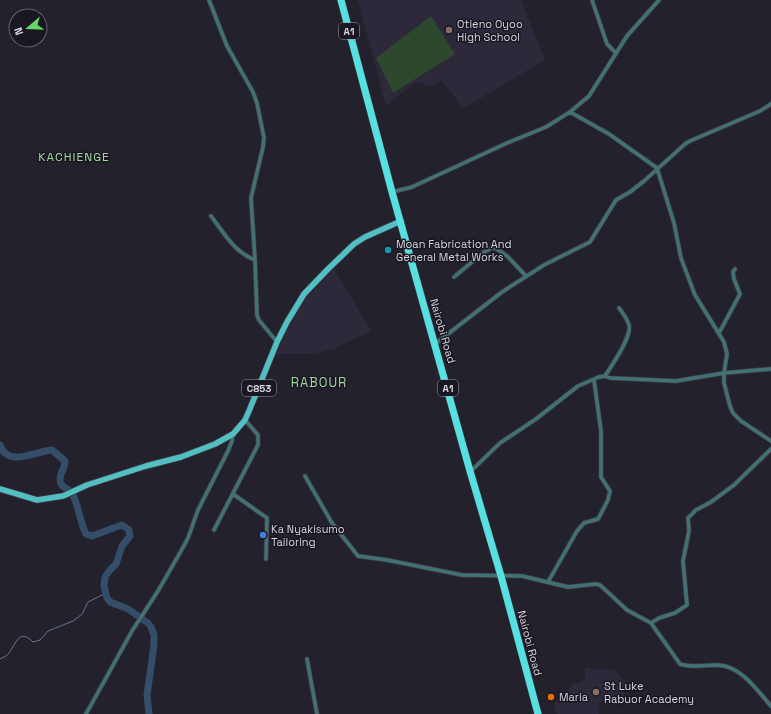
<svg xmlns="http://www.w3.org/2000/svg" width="771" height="714" font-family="'Space Grotesk',sans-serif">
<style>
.built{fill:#2d293a}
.green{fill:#2e482d}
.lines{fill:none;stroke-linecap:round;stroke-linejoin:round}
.stream{stroke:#65768c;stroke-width:1}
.river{stroke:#344d69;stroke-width:7}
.street-casing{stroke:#403e48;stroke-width:5}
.primary-casing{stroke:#403e48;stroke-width:7}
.highway-casing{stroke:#403e48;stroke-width:8}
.street{stroke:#417172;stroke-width:3.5}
.primary{stroke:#52c0c2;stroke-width:5.5}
.highway{stroke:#57e0e2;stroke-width:7}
.education-dot{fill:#8d6e63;stroke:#1a1722;stroke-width:1.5}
.culture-dot{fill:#0f9aa8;stroke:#1a1722;stroke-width:1.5}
.shop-dot{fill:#3f7fe0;stroke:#1a1722;stroke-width:1.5}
.food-dot{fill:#e8710a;stroke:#1a1722;stroke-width:1.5}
.labels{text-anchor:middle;stroke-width:3;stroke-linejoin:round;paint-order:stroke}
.shield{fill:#1a1722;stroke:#9e9ba4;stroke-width:1}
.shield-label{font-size:10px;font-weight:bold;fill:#d6d4dc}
.poi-label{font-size:11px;fill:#d6d4dc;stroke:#1a1722;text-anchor:start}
.street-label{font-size:11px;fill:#d6d4dc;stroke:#1a1722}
.neighbourhood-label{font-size:12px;letter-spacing:1px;fill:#a0d99e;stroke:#1a1722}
.quarter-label{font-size:13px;letter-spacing:1px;fill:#a0d99e;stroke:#1a1722}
</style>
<rect width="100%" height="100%" fill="#23212c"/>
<path class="built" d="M358,0H521L545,60L464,108L441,80L433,86L415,82L386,106Z
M334,269L371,331L333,349L312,354H276L286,332L305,299Z
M585,668L615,670L626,683L627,686L623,697L598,703L600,712L598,714H557L554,704L575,682L578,684L585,679Z"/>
<path class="green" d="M431,16L455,54L393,93L376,58Z"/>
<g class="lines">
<path class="stream" d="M0,659C2,658 4,657 6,656C16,648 17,626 33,642L40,640L48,631L73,621L82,614L88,602L106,593"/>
<path class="river" d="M0,445C8,468 35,451 52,450L65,461C65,468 60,473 60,479C60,489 69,487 73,495C79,508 80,522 86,534L92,536L119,526L122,525L129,530L130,536L122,546L116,564L110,570L105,577L104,586L107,598L110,602L128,609L148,623L151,627L154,635V645L147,695L149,714"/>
<g class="street-casing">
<path id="street" d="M209,0L227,46L253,92L257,103L264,138L263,147L251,198L255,260L257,315L259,320L277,342
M592,0L607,44L616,53
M570,112L609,134L657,168L674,223L681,258L687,274L695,295L724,342L727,354L724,373V383L730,406L733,413L741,421L771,441
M392,192L412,187L507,143L546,127L570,112L589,96L627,36L659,0
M211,216C224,233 234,252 255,260
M454,277L484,252L494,247L507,256L526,276
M719,333L740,294L734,279L733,272L735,269
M435,344L502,292L544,265L590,242L616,200L630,192L644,181L685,144L690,141L760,111L771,104
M605,376C612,365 632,337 629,325C627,319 623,313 619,308
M471,471L500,443L536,419L578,386L599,377L605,376L610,378L676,381L724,373L771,369
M305,476L332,523L358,556L387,560L462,575L522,576L568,587L596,584L600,585L627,610L651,623L680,664C692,668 705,665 718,665C741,666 757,690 771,706
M233,494L267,518L266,559
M214,530L258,445V435L245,420
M548,582L577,531L584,523L598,519L608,500L610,491L601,477V431L594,380
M651,623L659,618L675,613L687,605L683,561L689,531L688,518L696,510L711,502L734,485L771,449
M307,659L317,714
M86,714L132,631L158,591L181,551L188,538L198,510L228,451L232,441L233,434"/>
</g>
<g class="primary-casing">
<path id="primary" d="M0,489L37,500L63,496L87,485L146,466L181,457L215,444L233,434L245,420L249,411L277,342L287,322L304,294L328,269L354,244L365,237L401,221"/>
</g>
<g class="highway-casing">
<path id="highway" d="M341,0L392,192L470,471L501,576L538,714"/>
</g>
<use href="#street" class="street"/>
<use href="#primary" class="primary"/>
<use href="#highway" class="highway"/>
</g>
<g class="education-dot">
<circle cx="449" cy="30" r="4"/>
<circle cx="596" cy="692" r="4"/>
</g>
<circle class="culture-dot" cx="388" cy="250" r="4"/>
<circle class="shop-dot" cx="263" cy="535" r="4"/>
<circle class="food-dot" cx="551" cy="697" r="4"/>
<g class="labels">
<g class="shield">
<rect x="339" y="23" width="20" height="16" rx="3"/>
<rect x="242" y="380" width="34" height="16" rx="3"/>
<rect x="438" y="380" width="20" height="16" rx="3"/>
</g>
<g class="shield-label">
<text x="349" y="35">A1</text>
<text x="259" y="392">C853</text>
<text x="448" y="392">A1</text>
</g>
<g class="poi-label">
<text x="457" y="28">Otieno Oyoo<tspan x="457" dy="13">High School</tspan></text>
<text x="396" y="248">Moan Fabrication And<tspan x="396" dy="13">General Metal Works</tspan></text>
<text x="271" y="533">Ka Nyakisumo<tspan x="271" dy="13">Tailoring</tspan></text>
<text x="604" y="690">St Luke<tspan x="604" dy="13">Rabuor Academy</tspan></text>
<text x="559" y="701">Maria</text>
</g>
<g class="street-label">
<text transform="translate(443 331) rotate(74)" y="4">Nairobi Road</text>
<text transform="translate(530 643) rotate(75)" y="4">Nairobi Road</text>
</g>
<g class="neighbourhood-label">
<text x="74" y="161">KACHIENGE</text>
</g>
<g class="quarter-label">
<text x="319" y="387">RABOUR</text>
</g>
</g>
<g transform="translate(28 28) rotate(251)"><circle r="19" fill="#1a1722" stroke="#65636c"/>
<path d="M0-3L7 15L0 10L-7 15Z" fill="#65d467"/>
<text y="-6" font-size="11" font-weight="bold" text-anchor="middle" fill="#d6d4dc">N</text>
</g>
</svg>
